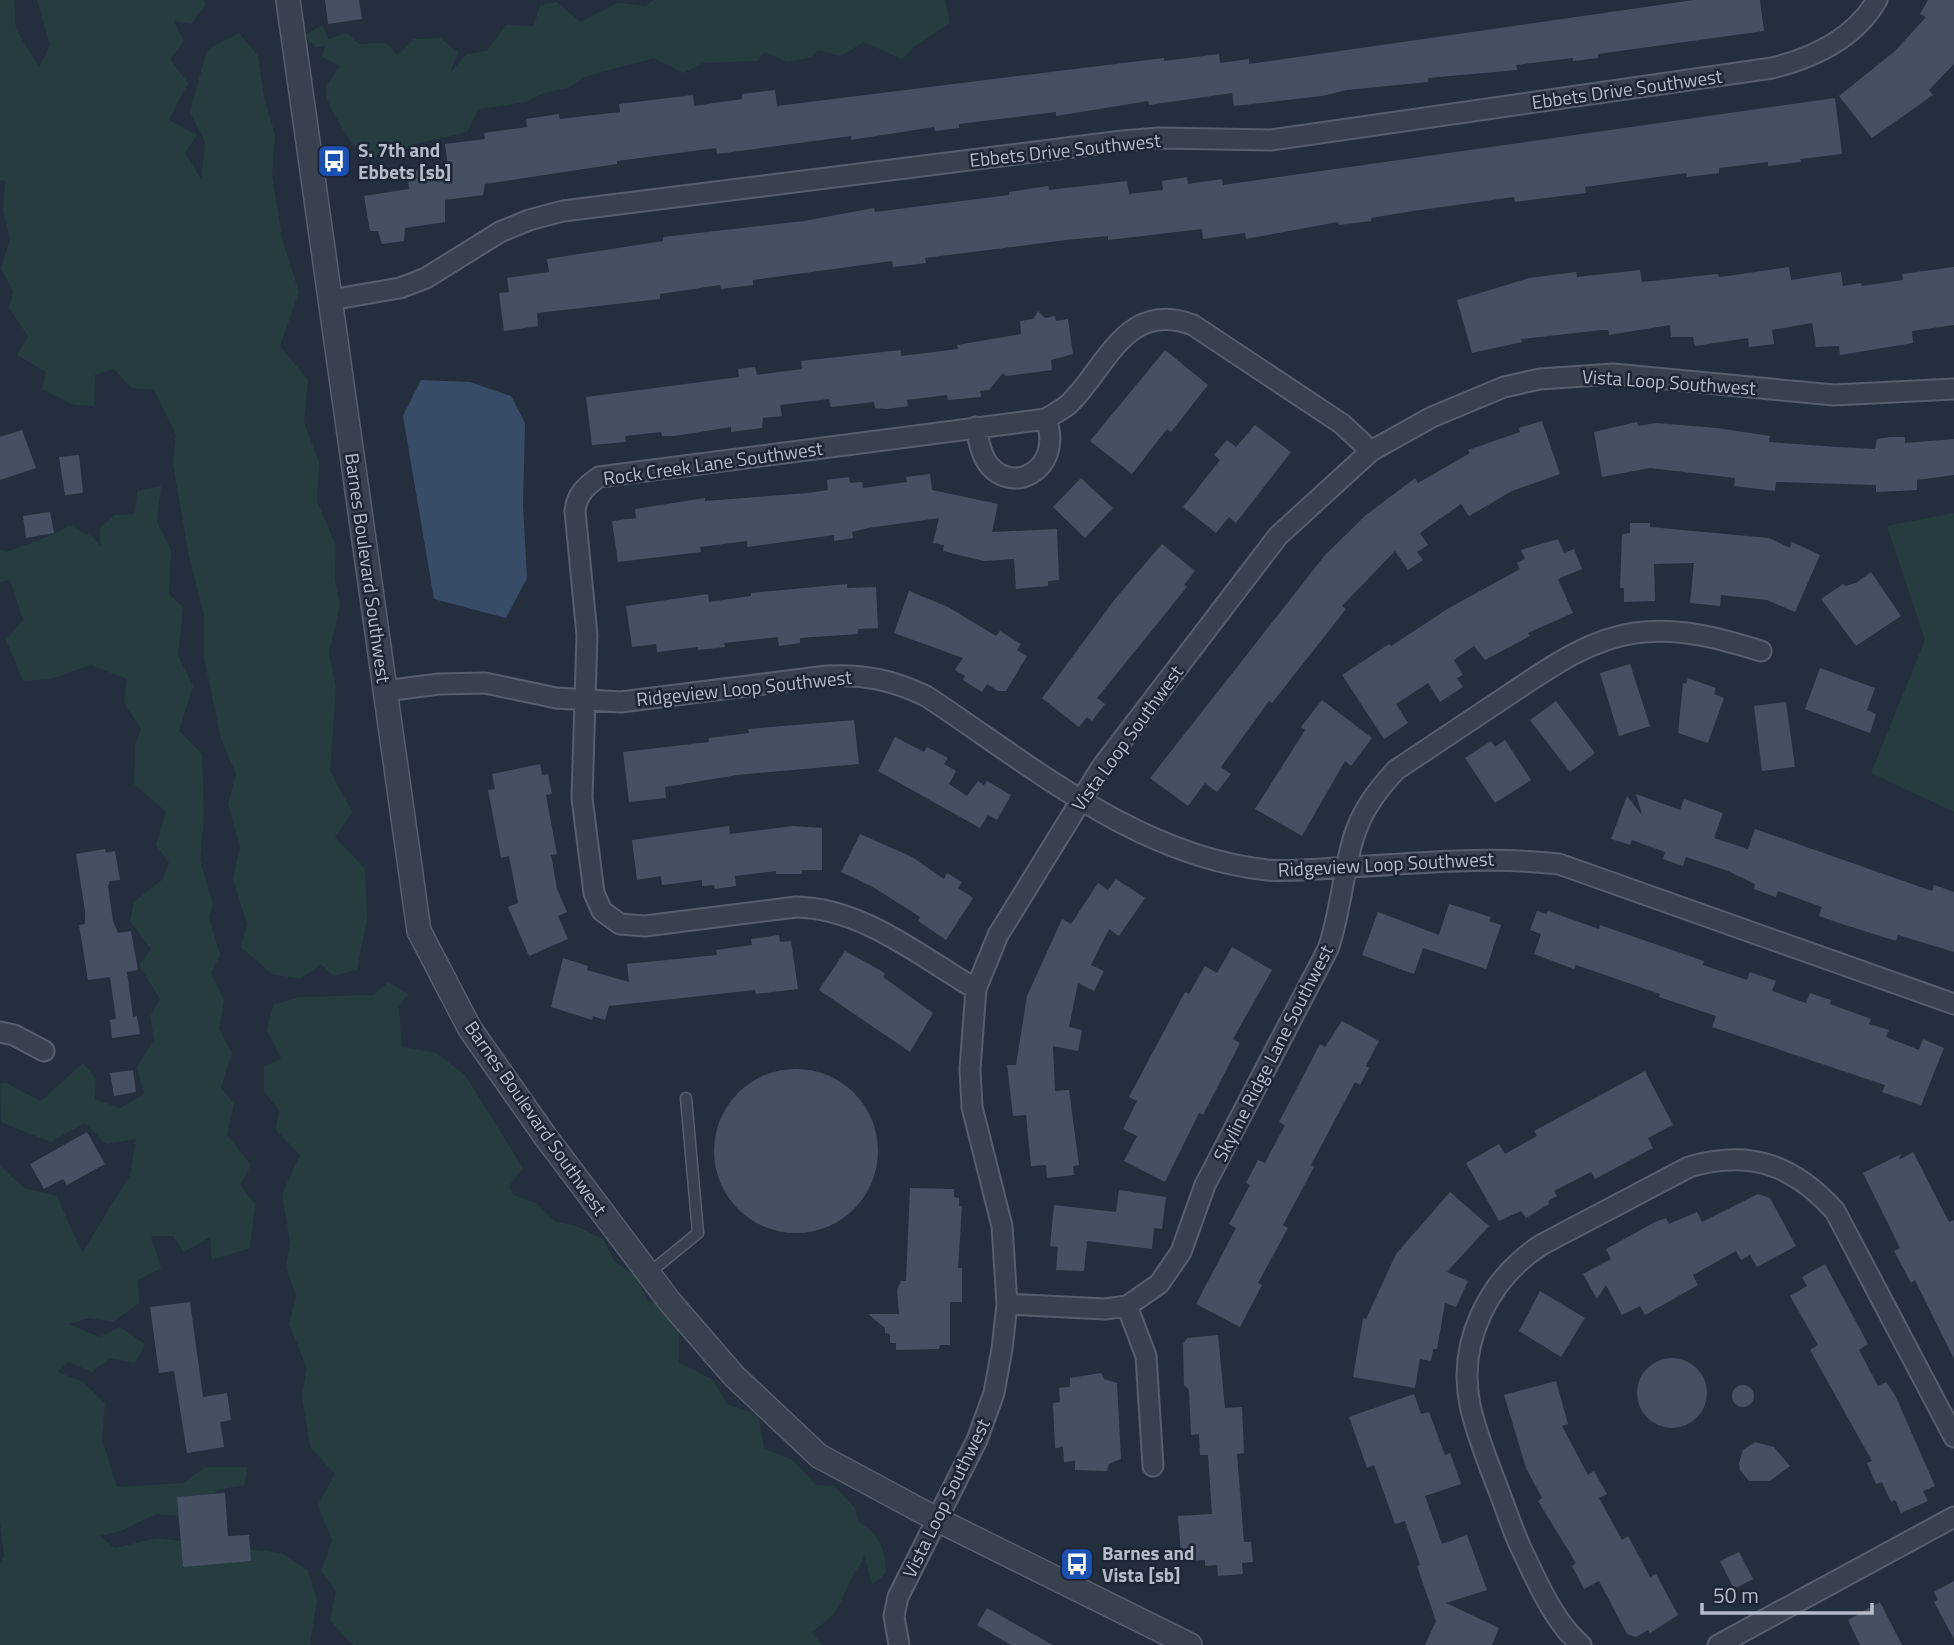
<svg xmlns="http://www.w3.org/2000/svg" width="1954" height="1645" font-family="'Titillium Web',sans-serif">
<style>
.green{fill:#263c3f}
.water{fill:#394c67}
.building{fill:#455162}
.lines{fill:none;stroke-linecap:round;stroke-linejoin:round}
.service-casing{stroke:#565f6c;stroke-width:13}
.minor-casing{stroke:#565f6c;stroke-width:23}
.tertiary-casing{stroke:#565f6c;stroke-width:26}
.service{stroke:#38414e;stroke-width:10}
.minor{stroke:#38414e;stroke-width:19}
.tertiary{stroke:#38414e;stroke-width:23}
.labels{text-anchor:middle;stroke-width:5;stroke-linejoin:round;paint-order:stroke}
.street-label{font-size:19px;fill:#b4bcc9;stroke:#1d2633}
.poi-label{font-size:19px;font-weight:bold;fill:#b4bcc9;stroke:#1d2633;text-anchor:start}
</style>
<rect width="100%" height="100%" fill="#242f3e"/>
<path class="green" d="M0,0H14L16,29L39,67L50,45L37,0H203L206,4L191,24L174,21L184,41L170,59L188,83L169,120L197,135L185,153L201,179L205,142L190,112L207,50L239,33L258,56L264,97L275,135L272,174L282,239L299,292L280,346L308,380L304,422L319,462L317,501L336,546L335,580L340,605L329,653L336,688L330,771L352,812L335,837L365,869L367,918L357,970L333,976L321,964L300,979L272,974L241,947L247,924L233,879L240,846L228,804L236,774L221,739L204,657V615L189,556L173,465L176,435L154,390L131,388L114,369L95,375L94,406L74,405L42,389L46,372L17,355L28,336L9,308L13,291L1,269L10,238L3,210L5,181L0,180Z
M653,0H945L950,23L915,46L902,59L864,42L841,56L818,50L812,57L787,62L765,52L757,61L703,63L683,73L654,58L584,77L568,88L543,93L526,102L479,109L467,132L411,145L401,154L362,158C352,142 325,106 326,90C327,82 336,73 340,66L322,57L325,46L315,47L305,35L322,25L329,39L346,33L359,44L386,43L398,55L414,39L440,38L458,52L450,73L467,54L487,51L506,25L534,26L540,5L557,2L580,22L618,3L646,6Z
M161,486L157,522L171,550L169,594L183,607L178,656L193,686L179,731L202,754L204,817L200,860L213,904L209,917L220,955L211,973L224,1000L219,1029L232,1053L221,1087L234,1104L227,1135L251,1165L240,1185L255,1204L250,1248L212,1260L210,1237L184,1252L173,1236H151L161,1268L138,1280L139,1303L113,1322L89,1318L69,1324L99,1337L120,1327L145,1344L135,1363L110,1358L92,1372L69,1362L57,1372L83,1382L105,1403L102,1439L117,1487L183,1483L205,1467H248L244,1485L218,1490L190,1517L156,1514L121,1531L100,1536L115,1548L157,1538L281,1553L308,1571L317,1600L310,1642L312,1645H0V1563L4,1556L0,1521V1166L24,1188L57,1196L82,1253L130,1175L136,1139L106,1144L85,1123L50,1142L1,1122L0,1084L6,1083L41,1101L83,1063L96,1079L95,1099L120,1108L144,1094L137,1067L154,1039L150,1017L160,999L139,965L151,949L130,921L134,902L163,879L169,863L156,845L166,812L134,784L135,744L141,729L124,703L127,679L91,665L51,679L23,681L6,640L23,620L10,580L0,582V549L7,552L59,532L69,525L93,537L101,547L99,529L114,515L135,514L137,491Z
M1954,513V812L1871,773L1925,640L1887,526Z
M388,982L408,994L399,1007L402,1047L436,1053L465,1075L523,1168L509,1186L513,1195L536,1203L554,1221L576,1226L603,1239L615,1262L637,1277L647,1300L671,1311L679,1330V1362L713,1380L727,1404L758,1415L764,1449L793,1460L816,1485L834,1486L855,1508L859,1522C879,1534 886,1550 886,1573L872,1585L864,1554C863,1566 855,1569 851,1579C839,1606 838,1615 811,1632L822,1645H353L330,1621L336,1591L321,1571L332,1541L318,1505L335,1474L310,1447L302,1396L307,1368L289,1324L296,1296L286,1268L290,1241L282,1194L300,1155L276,1130L279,1111L264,1091V1067L281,1058L267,1030L273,1005L299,997L374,995Z"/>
<path class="water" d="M421,380L470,382L511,396L525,423L523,505L527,578L506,618L434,599L403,416Z"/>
<path class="building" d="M325,0H359L362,19L328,24Z
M1694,0H1760L1764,31L1598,54V58L1573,61V58L1516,65L1517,70L1428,78V82L1347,90L1322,96L1234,106L1232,93L1149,105L1148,101L1056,116V112L959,124V128L935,131L934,127L851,140V136L717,154L716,148L617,161V164L485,184L483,195L445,200V222L405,228L404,241L382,244L378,231H370L364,196L409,189L407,171L448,166L445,144L485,139L484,133L527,127L526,119L559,114L560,119L620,112L619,104L693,95L694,106L742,99V94L775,90L777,106L1164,58V61L1219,54L1220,63L1249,59V64Z
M1928,0H1954V64L1929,90L1933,95L1872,138L1839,96L1895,51L1926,17L1920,14Z
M1835,98L1842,154L1800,159L1801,162L1768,166V162L1719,168V173L1687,177L1686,173L1585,187L1586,193L1515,202L1514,197L1413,211L1371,218V221L1339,225L1338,222L1246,239L1245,233L1203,239L1202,229L1108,240V236L1066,240L925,258L926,263L893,267L892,261L753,280V285L721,289L720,285L660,294V299L537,313L538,326L504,331L499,293L509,292L507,278L549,272L547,259L663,241V237L804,221L874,208L875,212L1009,195V192L1048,186L1049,190L1127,181L1129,194L1163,190L1162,181L1187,177L1188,184L1222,179L1223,185Z
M1789,267L1791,280L1841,272L1843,286L1861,283L1862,286L1903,280L1902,274L1954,267V325L1912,331L1913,343L1840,355L1839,346L1816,347L1812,323L1772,330L1774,344L1749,347L1748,338L1695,346L1693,337H1671L1670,325L1609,335L1608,330H1602L1521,339L1522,342L1472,353L1457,300L1529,278L1576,272L1577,277L1640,270L1642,282L1718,274L1719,277L1728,276Z
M1038,311L1045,318L1055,316L1056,321L1068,319L1073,354L1051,360L1052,370L1006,376L1003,373L989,390L980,391L981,397L948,400L947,395L907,400L908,406L887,409L875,408L874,402L831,407L829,399L780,405L782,416L763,418L762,428L731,432V427L674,436H662L661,432L625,436L626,442L592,445L586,397L739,377L738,369L755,367L757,375L802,369L801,361L901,350V356L958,349L957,345L1021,334L1020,321L1033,319Z
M1165,350L1208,385L1171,432L1167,429L1132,474L1090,441Z
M1542,421L1560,474L1512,491L1469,516L1461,504L1420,533L1428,545L1417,552L1423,560L1408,570L1395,551L1342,606L1346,609L1272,703L1269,701L1221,767L1231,774L1217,792L1205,783L1188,806L1150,778L1325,555L1366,515L1415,478L1418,483L1470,453L1468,450L1520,432L1519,428Z
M1637,422L1638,426L1656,423L1717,428L1770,436L1769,442L1837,447L1875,449L1877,439L1890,437H1905V443L1954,439V475L1917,480V490L1876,492V485L1776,482L1775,491L1734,486L1735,478L1650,468L1602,477L1594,432Z
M1255,425L1291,452L1236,523L1229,517L1216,533L1183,507L1220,460L1214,455L1227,440L1236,447Z
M22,430L36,468L0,480V437Z
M79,455L83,493L65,495L59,457Z
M930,474L932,490L998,504L992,532L1057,529L1059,580L1048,581V586L1016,589L1014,559L984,561L943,551L944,545L933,543L939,518L868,528L852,532L853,538L834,541V535L747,547V541L700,547L701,552L618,562L612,521L636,518L635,509L705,498V501L808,493L828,490L827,480L849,477L850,483L862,482L863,488L907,482L906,477Z
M1081,478L1113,508L1085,538L1053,507Z
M50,512L54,533L26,538L23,516Z
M1630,523H1650V527L1769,538L1790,548L1792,542L1820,555L1795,612L1767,600L1721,595L1720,606L1690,603L1694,563L1654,564L1655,601L1624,602V588H1620L1622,534L1630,533Z
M1558,539L1564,553L1574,549L1582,569L1558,579L1573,613L1528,633L1530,636L1485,660L1474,646L1454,660L1463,675L1457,678L1463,687L1440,702L1428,683L1396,704L1408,723L1384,739L1342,675L1389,644L1391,646L1449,608L1520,569L1517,563L1525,559L1521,550Z
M1162,544L1195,571L1184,585L1187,587L1097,698L1105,704L1092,721L1087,717L1079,727L1042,698L1115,599Z
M1871,572L1901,616L1856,646L1821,599L1843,584L1845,586L1856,583Z
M847,584V588L876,587L878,628L858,629V634L800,638V643L779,646L778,637L724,643L725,647L698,650V647L657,652L656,644L632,647L626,606L708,594L709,602L751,596V593Z
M909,591L948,607L996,636L1000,631L1021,644L1017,650L1027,656L1006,691H998L987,684L982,692L963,680L965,676L955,670L963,658L894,633Z
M1630,664L1650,726L1619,736L1600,673Z
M1820,668L1875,688L1867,710L1876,714L1870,733L1805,709Z
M1688,678L1716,688L1714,694L1724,698L1708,743L1678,733L1683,683L1686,684Z
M1322,700L1372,738L1351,766L1345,761L1302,836L1255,809L1305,730L1301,727Z
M1556,701L1595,753L1570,772L1530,720Z
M1786,702L1795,767L1762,771L1754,706Z
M854,720L859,764L737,775L665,787L666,798L629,802L623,752L709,742V738L749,733L748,729Z
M895,737L924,752L927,747L948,758L944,764L956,771L949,784L967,796L978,781L984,785L987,781L1011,795L997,820L988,815L980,828L878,771Z
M1505,740L1531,780L1495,803L1465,758L1491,741L1495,747Z
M540,764L542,775L548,774L552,794L546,795L557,854L551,855L557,889L567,912L558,916L568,939L529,956L508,907L518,903L509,856L501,858L488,790L495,789L492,774Z
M1636,794L1680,810L1684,799L1723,813L1714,838L1748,849L1755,829L1932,891L1934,885L1954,892V952L1898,935L1896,941L1839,923L1819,916L1822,907L1778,891L1776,897L1754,889L1755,884L1728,871L1686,857L1683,866L1663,859L1665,852L1632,840L1630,845L1611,839L1627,796L1642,815Z
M729,826L730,834L793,826L822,828V870H802V874H776V871L735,876L736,886L715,889L714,885L702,886V880L662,885L661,876L637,880L632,840Z
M860,834L912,857L944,879L947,873L962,882L958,888L973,898L946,940L918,921L920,917L873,887L841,872Z
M105,849L106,853L115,851L120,880L110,881L108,886L113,921L118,933L131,931L138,970L127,972L133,1017L137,1016L140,1034L112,1038L110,1020L116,1019L110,977L88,980L79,925L85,924V911L76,854Z
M1116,879L1145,898L1119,936L1109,929L1091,965L1104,971L1094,991L1078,983L1069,1027L1082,1030L1078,1051L1053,1046L1055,1091L1069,1090L1079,1165L1073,1166L1074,1175L1047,1178L1046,1165L1031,1166L1026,1115L1013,1116L1007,1065H1016L1027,996L1062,919L1071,924L1098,883L1108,890Z
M1449,904L1491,917L1489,921L1501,925L1486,969L1423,948L1414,974L1362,955L1378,912L1439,935Z
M1537,911L1546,914L1548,911L1599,929L1600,925L1704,961L1703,965L1747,980L1750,972L1776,981L1772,991L1806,1003L1810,993L1831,1000L1830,1004L1871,1019L1869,1024L1889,1030L1886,1037L1919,1050L1923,1039L1944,1048L1921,1105L1882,1092L1885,1085L1712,1027L1716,1016L1659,997L1660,994L1576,965L1574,969L1534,954L1541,934L1530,930Z
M779,935L780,942L791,941L798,989L756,994L755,990L609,1006L605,1020L593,1016L592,1020L551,1007L563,958L588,966L587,970L629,982L627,964L717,955L716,950L752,945L751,939Z
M1232,947L1272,970L1233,1039L1240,1043L1203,1115L1199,1113L1165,1182L1124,1161L1137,1136L1123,1129L1137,1101L1129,1097L1185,992L1189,994L1205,966L1217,973Z
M845,951L885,973L883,977L933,1013L910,1052L819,990Z
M1342,1021L1379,1041L1366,1066L1369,1068L1360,1085L1355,1082L1311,1165L1314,1167L1283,1225L1288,1228L1258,1283L1262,1285L1240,1327L1196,1304L1236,1228L1229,1224L1250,1185L1246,1183L1258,1160L1265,1163L1285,1125L1279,1122L1308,1067L1320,1044L1325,1047Z
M714 1151a82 82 0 1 1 164 0a82 82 0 1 1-164 0Z
M133,1070L136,1092L114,1096L110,1073Z
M1645,1071L1673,1125L1648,1138L1653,1148L1595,1179L1591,1172L1554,1191L1557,1196L1548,1201L1549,1204L1526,1218L1521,1211L1499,1221L1466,1163L1499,1144L1505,1154L1537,1136L1534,1131Z
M87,1132L105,1164L67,1185L63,1179L44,1189L30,1164Z
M1913,1152L1949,1222L1954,1220V1359L1915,1280L1911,1283L1894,1251L1900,1248L1863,1173L1901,1154L1899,1160Z
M910,1188L954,1189V1197L959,1198V1206H962L958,1268H962V1302H950V1345H940L939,1349L896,1350V1343H890V1334L885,1333V1328L868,1314H899L897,1290L901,1281H906Z
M1119,1190L1166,1197L1162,1229L1154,1228L1152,1249L1087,1241L1084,1271L1056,1270L1058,1247L1050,1246L1054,1205L1116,1212Z
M1450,1192L1489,1226L1447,1272L1468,1281L1456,1307L1445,1303L1437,1349H1433L1431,1361L1420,1359L1415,1388L1353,1377L1363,1318L1366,1319L1396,1254Z
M1758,1194L1770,1198L1796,1246L1757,1267L1750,1255L1741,1260L1736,1251L1693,1275L1698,1285L1645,1315L1640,1306L1622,1315L1606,1285L1597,1299L1583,1274L1611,1259L1606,1249L1655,1222L1666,1218L1669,1224L1697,1212L1702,1222Z
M1825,1264L1868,1344L1859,1350L1878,1386L1886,1382L1895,1395L1935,1486L1923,1491L1928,1501L1901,1513L1895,1500L1891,1502L1882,1482L1876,1484L1867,1463L1872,1461L1810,1350L1818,1345L1790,1296L1807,1286L1802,1277Z
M1540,1291L1585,1318L1561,1357L1519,1331Z
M190,1302L203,1397L227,1393L231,1420L220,1422L224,1447L187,1453L174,1371L159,1373L150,1307Z
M1218,1335L1225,1408L1242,1407L1244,1453L1237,1454L1244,1542H1251L1253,1562L1242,1563L1243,1574L1218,1576L1217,1565L1205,1566V1560L1187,1561V1555H1181L1178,1516L1212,1514L1208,1455H1200L1199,1434L1191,1435L1189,1390L1184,1385L1183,1344L1187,1338Z
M1637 1393a35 35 0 1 1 70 0a35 35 0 1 1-70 0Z
M1101,1373L1104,1379L1117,1383L1121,1459L1109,1464L1107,1471L1075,1470V1461L1064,1462L1063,1447L1055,1448L1053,1403L1060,1402L1059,1388L1070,1387V1378Z
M1556,1381L1568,1424L1562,1426L1588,1475L1594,1471L1607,1494L1599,1498L1622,1540L1628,1536L1650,1577L1656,1574L1678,1615L1650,1633L1648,1630L1636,1637L1627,1634L1599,1581L1584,1589L1572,1566L1576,1563L1538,1501L1542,1498L1526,1468L1504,1395Z
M1732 1396a11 11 0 1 1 22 0a11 11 0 1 1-22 0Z
M1414,1394L1421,1414L1429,1412L1445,1455L1450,1453L1461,1484L1425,1496L1442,1544L1467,1535L1487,1590L1446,1603L1499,1628L1492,1645H1425L1436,1621L1417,1566L1420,1565L1405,1521L1395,1524L1374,1465L1367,1468L1349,1417Z
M1755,1442L1774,1447L1790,1466L1770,1481H1749L1740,1470L1739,1463L1743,1450Z
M225,1493L228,1536L249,1535L251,1561L183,1567L177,1497Z
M1739,1552L1753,1579L1734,1589L1720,1561Z
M1954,1581V1639L1934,1602L1938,1600L1934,1592Z
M1880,1602L1902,1645H1860L1848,1620Z
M987,1608L1053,1645H1011L977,1625Z"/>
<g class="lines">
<g class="service-casing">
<path id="service" d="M649,1273L698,1233L686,1098"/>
</g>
<g class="minor-casing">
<path id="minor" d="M330,300L400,288L426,278L500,232L529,220L563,211L1122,141L1159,138L1271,140L1772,68C1813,58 1855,38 1877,0
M976,427C978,438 980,450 985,459C1008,499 1065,471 1046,419
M385,691L439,684L485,683L556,698L621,702L827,676C865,674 892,680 926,696C1031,765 1137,856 1267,870C1295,872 1325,868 1352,867C1422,863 1490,856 1559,864L1954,1004
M976,989C921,957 863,908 796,907L645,926L620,924L602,911L594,893L582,798L587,635L575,511C577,494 585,487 599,477L1046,419C1053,414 1062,410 1069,404C1107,367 1126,299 1193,325L1342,424L1371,451
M0,1032L14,1035L44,1051
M1007,1304L1105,1309L1127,1306L1159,1284L1181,1252L1205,1185L1328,949C1342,910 1344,857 1359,823C1368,802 1381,786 1396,770C1430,747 1464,725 1498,702C1541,674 1584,640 1635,633C1679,627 1719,638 1761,651
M1127,1306L1146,1356L1153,1466
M899,1645L894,1616L898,1597L977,1440L994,1393L1002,1349L1007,1304L1002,1226L972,1107L970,1069L976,989L998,935L1101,768L1278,536L1371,451L1432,417L1504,387L1540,379L1613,374L1834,395L1954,389
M1581,1645C1553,1621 1536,1579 1520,1546C1511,1526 1505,1506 1497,1486C1487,1460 1476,1433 1470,1405C1457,1342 1489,1279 1541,1245L1689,1167C1750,1149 1794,1165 1835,1211L1954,1437
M1718,1645L1954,1517"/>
</g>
<g class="tertiary-casing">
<path id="tertiary" d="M288,0L419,931L470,1029L545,1136L670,1302L734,1376L819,1456L938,1520L1190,1645"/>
</g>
<use href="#service" class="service"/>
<use href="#minor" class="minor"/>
<use href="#tertiary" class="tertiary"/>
</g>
<defs>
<g id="bus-square" transform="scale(1.75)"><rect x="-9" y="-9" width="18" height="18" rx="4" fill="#1a4fb4" stroke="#1d2633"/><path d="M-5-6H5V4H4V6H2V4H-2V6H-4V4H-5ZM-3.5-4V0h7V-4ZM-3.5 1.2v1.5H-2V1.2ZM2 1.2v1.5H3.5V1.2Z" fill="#fff"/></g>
</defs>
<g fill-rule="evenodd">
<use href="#bus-square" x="334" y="161"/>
<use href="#bus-square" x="1077" y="1564"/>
</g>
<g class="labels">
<g class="street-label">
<text transform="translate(1627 89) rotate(-8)" y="7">Ebbets Drive Southwest</text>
<text transform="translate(1065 150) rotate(-6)" y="7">Ebbets Drive Southwest</text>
<text transform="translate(1669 382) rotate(4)" y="7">Vista Loop Southwest</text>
<text transform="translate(713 463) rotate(-8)" y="7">Rock Creek Lane Southwest</text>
<text transform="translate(368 568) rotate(82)" y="7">Barnes Boulevard Southwest</text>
<text transform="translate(744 688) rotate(-6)" y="7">Ridgeview Loop Southwest</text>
<text transform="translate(1127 738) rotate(-54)" y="7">Vista Loop Southwest</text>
<text transform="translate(1386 864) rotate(-3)" y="7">Ridgeview Loop Southwest</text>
<text transform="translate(1273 1053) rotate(-63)" y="7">Skyline Ridge Lane Southwest</text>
<text transform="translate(536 1118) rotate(55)" y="7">Barnes Boulevard Southwest</text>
<text transform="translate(946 1498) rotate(-64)" y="7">Vista Loop Southwest</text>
</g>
<g class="poi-label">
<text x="358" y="157">S. 7th and<tspan x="358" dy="22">Ebbets [sb]</tspan></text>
<text x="1102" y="1560">Barnes and<tspan x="1102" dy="22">Vista [sb]</tspan></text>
</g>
</g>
<path d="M1702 1603v10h170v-10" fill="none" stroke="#b4bcc9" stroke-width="3.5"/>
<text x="1713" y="1603" font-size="21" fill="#b4bcc9" stroke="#1d2633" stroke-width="5" paint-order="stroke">50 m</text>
</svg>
